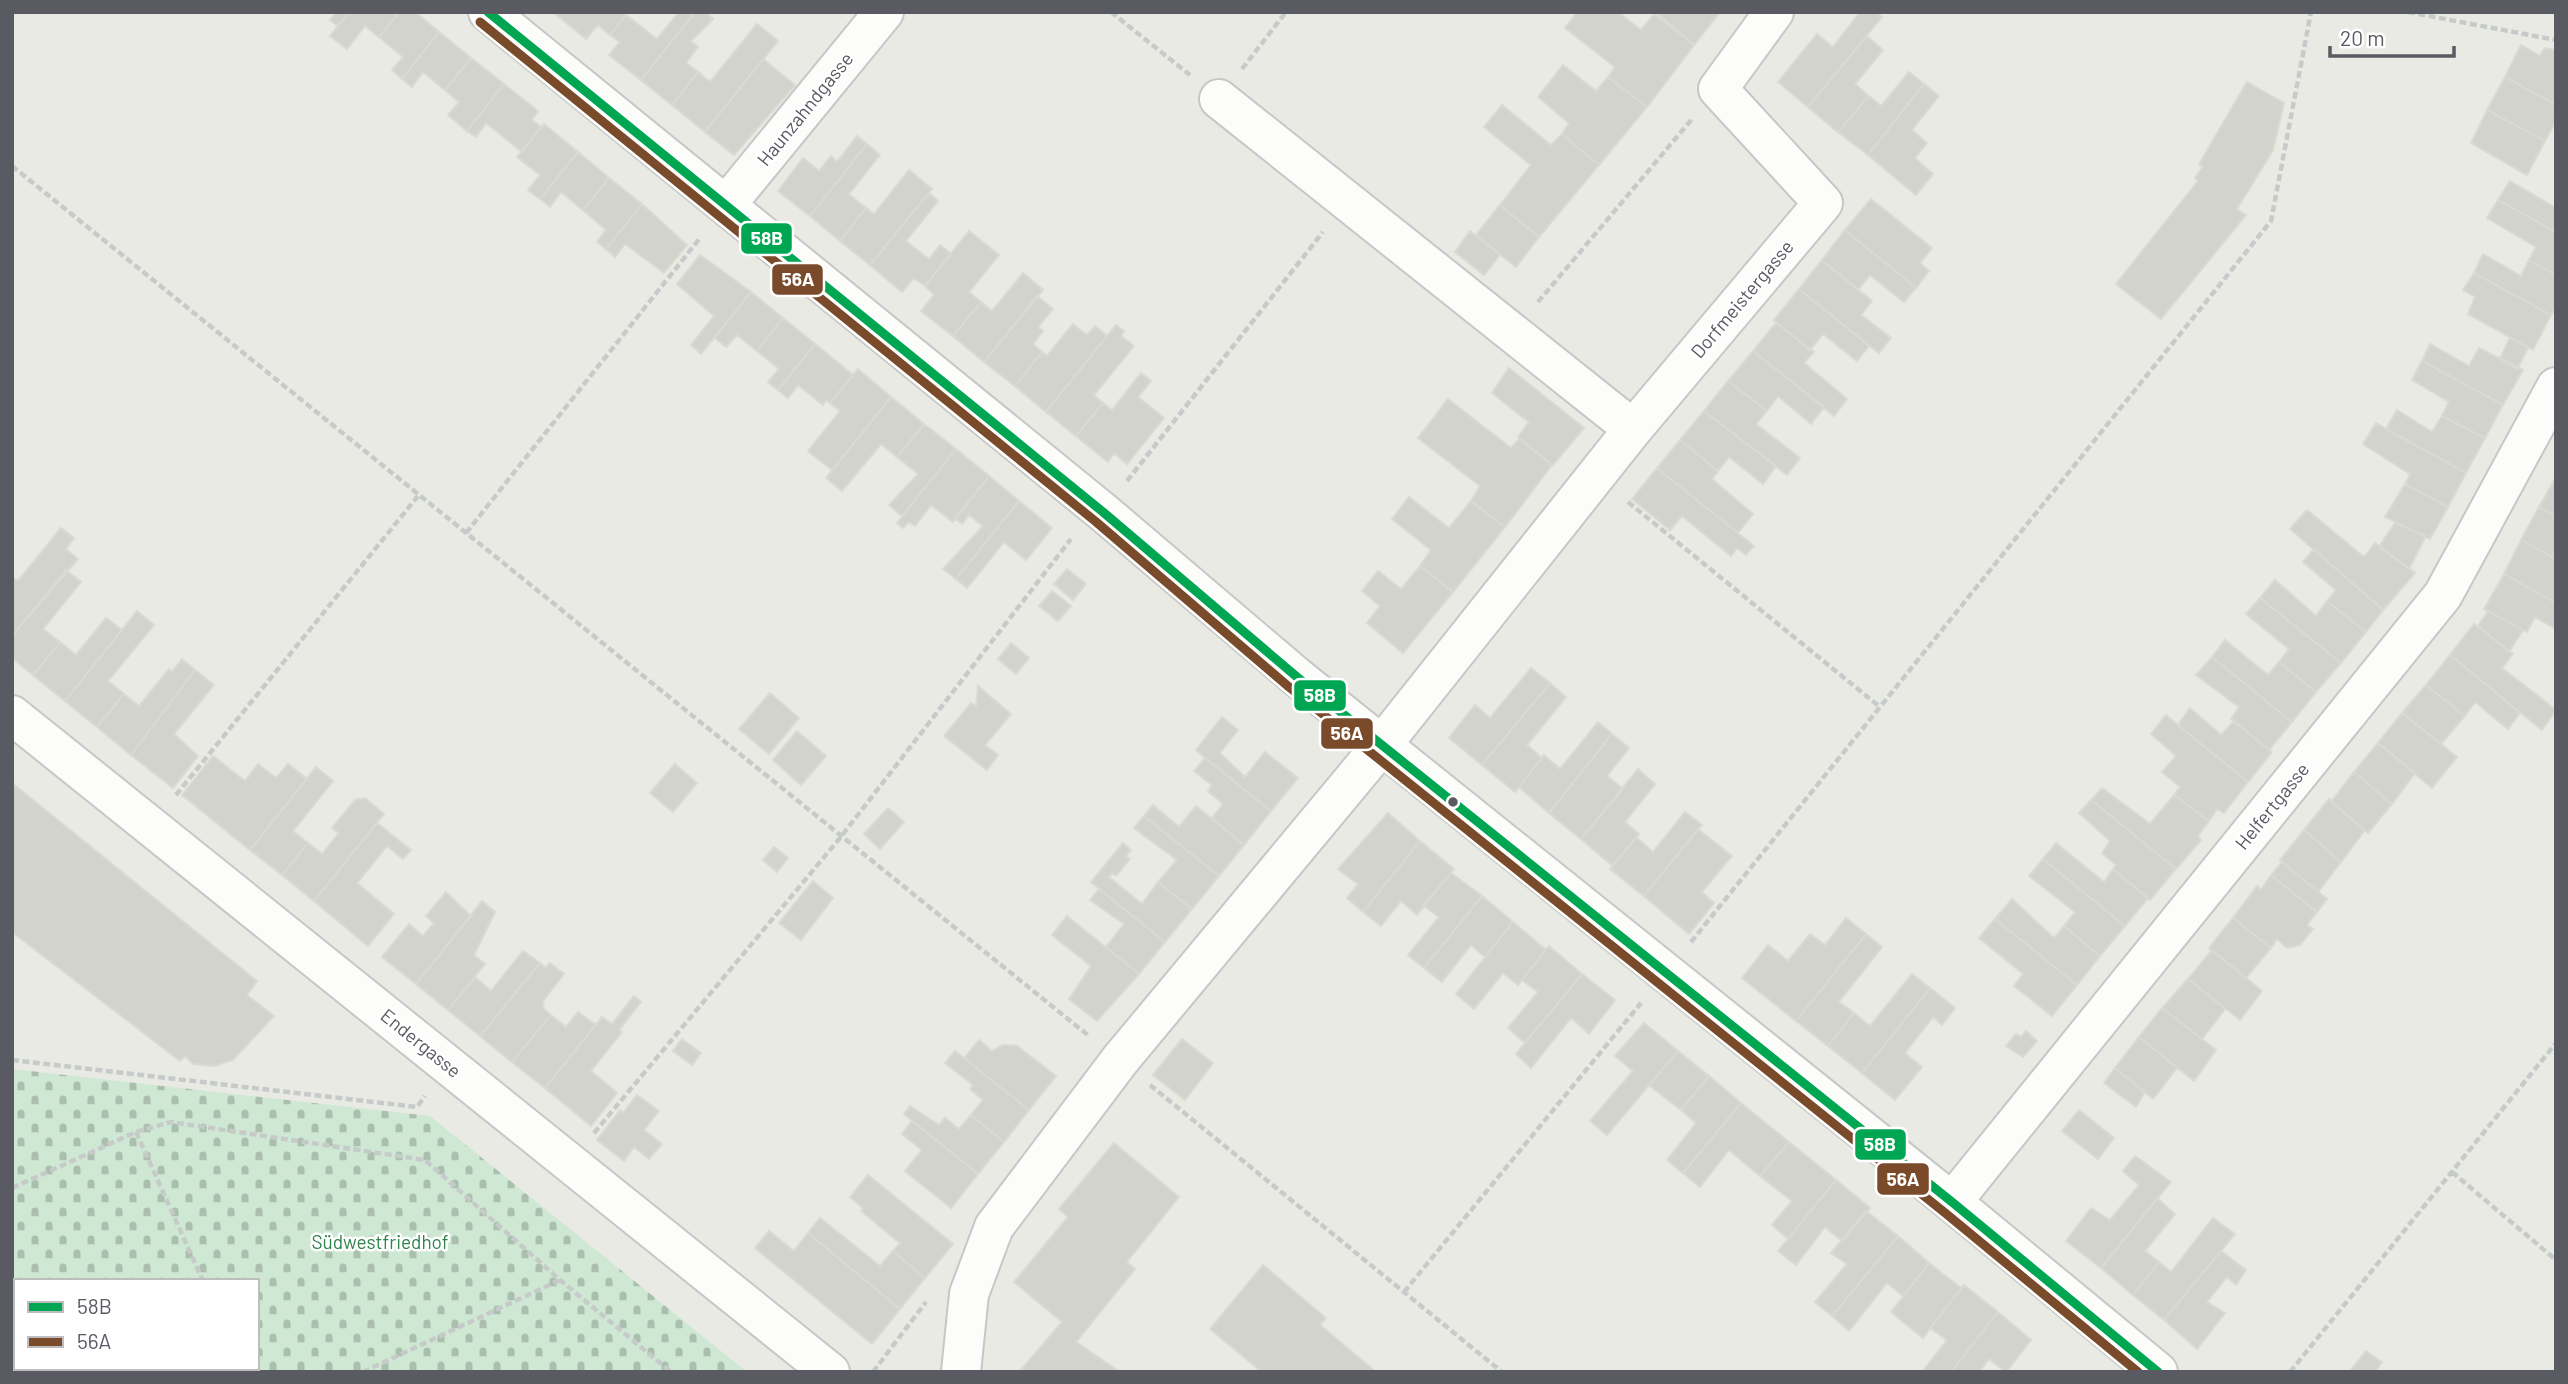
<svg xmlns="http://www.w3.org/2000/svg" width="2568" height="1384" font-family="Barlow,sans-serif">
<style>
.cemetery{fill:url(#cemetery-stones);fill-rule:evenodd}
.building{fill:#d3d3ce;stroke:#d9dad2;stroke-width:2}
.lines{fill:none;stroke-linecap:round;stroke-linejoin:round}
.minor-casing{stroke:#c6c7c6;stroke-width:42}
.path{stroke:#c6cbca;stroke-width:4.5;stroke-dasharray:7 3.5;stroke-linecap:butt}
.minor{stroke:#fcfcfb;stroke-width:38}
.bus-1-casing{stroke:#fff;stroke-width:14}
.bus-2-casing{stroke:#fff;stroke-width:14}
.bus-1{stroke:#00a651;stroke-width:9}
.bus-2{stroke:#7a4b2a;stroke-width:9}
.bus-dot{fill:#595a62;stroke:#fff;stroke-width:2.5}
.labels{text-anchor:middle;stroke-width:5;stroke-linejoin:round;paint-order:stroke}
.street-label{font-size:19px;fill:#595a62;stroke:#fff}
.park-label{font-size:19px;fill:#2e844c;stroke:#fff}
.line-badge{stroke:#fff;stroke-width:2.5}
.badge-label{font-size:19px;text-anchor:middle;font-weight:bold;fill:#fff}
</style>
<defs>
<pattern id="cemetery-stones" width="16" height="16" patternUnits="userSpaceOnUse" patternTransform="scale(1.75)"><rect width="16" height="16" fill="#cfe8d4"/><path d="M2 7V4a2 2 0 0 1 4 0v3zM10 15v-3a2 2 0 0 1 4 0v3z" fill="#abbfaf"/></pattern>
</defs>
<rect width="100%" height="100%" fill="#e9eae3"/>
<path class="cemetery" d="M12,1069L430,1116L747,1372H12ZM16,1281H257V1368H16Z"/>
<path class="building" d="M336,12H349L338,26L330,20Z
M349,12H399L379,37L365,26L347,49L330,36Z
M399,12H415L439,32L402,79L392,70L403,57L379,37Z
M553,12H622L626,15L610,35L598,25L586,39Z
M679,12H695L641,80L609,55L620,42L610,35L626,15L657,39Z
M695,12H705L713,19L691,41L698,47L686,63L698,72L672,105L641,80Z
M1577,12H1618L1641,30L1654,14L1694,45L1647,107L1608,77L1615,67L1565,28Z
M1656,12H1720L1694,45Z
M1860,12H1876L1882,17L1808,107L1778,82L1817,34L1833,47Z
M757,24L778,41L705,132L672,105L698,72L710,82Z
M439,32L471,58L445,90L423,72L412,87L402,79Z
M1867,36L1883,50L1855,84L1869,96L1838,132L1808,107Z
M2521,45L2540,56L2545,48L2556,50V105L2505,77Z
M471,58L504,84L467,131L448,115L459,102L445,90Z
M763,59L795,85L734,155L705,132Z
M1563,65L1596,91L1608,77L1647,107L1599,165L1562,134L1569,123L1538,97Z
M1909,72L1924,84L1868,155L1838,132L1869,96L1881,106Z
M2505,77L2556,105V121L2545,141L2487,110Z
M2247,82L2284,103L2273,150L2237,209L2246,215L2161,319L2116,284L2198,181L2195,178L2203,167L2199,164Z
M504,84L538,111L532,120L541,127L522,152L486,123L476,137L467,131Z
M1924,84L1939,96L1912,130L1927,143L1915,158L1933,174L1916,195L1868,155Z
M1502,105L1551,145L1562,134L1599,165L1539,237L1500,205L1531,165L1484,127Z
M2487,110L2545,141L2527,175L2471,143Z
M544,124L578,152L540,199L528,190L540,175L517,157Z
M857,136L867,144L810,216L778,191L803,158L819,171L831,156L837,162Z
M867,144L880,155L849,194L866,208L840,241L810,216Z
M578,152L609,178L583,210L561,192L550,207L540,199Z
M909,170L932,189L870,265L840,241L866,208L874,214Z
M609,178L642,204L606,249L597,242L606,230L583,210Z
M2510,181L2556,208V232L2498,200Z
M929,193L938,201L906,241L929,259L940,245L951,254L925,286L914,278L902,292L870,265Z
M1871,199L1932,248L1920,263L1929,271L1916,288L1845,230Z
M2498,200L2556,232V275L2529,260L2536,247L2487,218Z
M642,204L687,245L664,273L625,244L615,257L606,249Z
M1500,205L1539,237L1516,267L1476,235Z
M1845,230L1916,288L1904,302L1870,275L1858,290L1822,260Z
M969,231L999,255L969,292L981,302L953,336L921,311L934,295L925,286Z
M1470,231L1500,255L1484,275L1455,252Z
M2483,254L2521,276L2529,260L2556,275V307L2551,315L2474,273Z
M700,255L751,292L701,354L691,345L714,316L677,284Z
M1822,260L1872,301L1861,315L1891,338L1879,353L1799,289Z
M1023,273L1043,290L984,362L953,336L981,302L992,311Z
M2474,273L2551,315L2533,350L2468,314L2475,297L2463,290Z
M1799,289L1869,346L1857,361L1823,334L1810,350L1774,320Z
M751,292L783,318L757,351L737,335L726,347L715,338Z
M1037,296L1053,309L1038,327L1043,331L1033,344L1042,352L1015,386L984,362Z
M783,318L815,344L778,390L768,382L779,369L757,351Z
M1776,323L1814,352L1804,363L1847,399L1834,416L1753,351Z
M1073,324L1087,335L1095,326L1107,336L1046,412L1015,386L1042,352L1047,356Z
M1116,325L1124,331L1121,336L1134,346L1094,395L1103,403L1076,436L1046,412Z
M2510,337L2528,348L2517,369L2500,359Z
M815,344L853,375L830,403L826,400L823,405L798,385L788,398L778,390Z
M2430,344L2469,366L2479,348L2523,370L2503,405L2422,361Z
M1753,351L1824,407L1811,424L1778,396L1767,411L1728,381Z
M2422,361L2503,405L2485,438L2442,416L2449,402L2412,380Z
M1509,368L1584,428L1553,465L1518,437L1529,422L1492,393Z
M858,369L891,397L832,470L808,451L840,411L830,403Z
M1141,373L1151,381L1138,397L1164,418L1127,464L1114,453L1108,462L1076,436L1103,403L1112,410Z
M1728,381L1767,411L1756,424L1800,458L1787,475L1704,411Z
M891,397L924,424L897,457L881,444L842,491L826,478Z
M1448,399L1511,448L1519,439L1552,465L1505,527L1471,501L1480,486L1418,438Z
M2397,410L2432,432L2442,416L2485,438L2466,473L2386,429Z
M1704,411L1776,466L1763,484L1729,457L1718,471L1680,440Z
M2376,423L2466,473L2448,507L2405,484L2410,474L2363,444Z
M924,424L956,449L902,516L889,505L918,474L897,457Z
M1680,440L1718,471L1712,479L1753,514L1738,533L1657,468Z
M956,449L989,476L953,522L931,505L915,526L909,522L903,528L897,523Z
M1657,468L1754,546L1746,555L1737,548L1731,556L1682,516L1670,530L1632,499Z
M989,476L1019,501L956,579L943,569L983,526L969,515L962,524L955,518Z
M2556,477V516L2539,507Z
M2405,484L2448,507L2430,539L2385,517Z
M1409,497L1449,528L1471,501L1505,527L1453,592L1420,566L1431,550L1392,519Z
M1019,501L1052,528L1026,560L1004,542L967,588L956,579Z
M2539,507L2556,516V559L2521,540Z
M2307,510L2364,557L2375,543L2415,573L2383,610L2290,529Z
M2395,523L2426,536L2409,569L2379,547Z
M61,528L74,538L66,549L78,559L12,636V577L18,581Z
M2521,540L2556,559V603L2504,574Z
M2314,549L2383,610L2366,632L2327,601L2336,590L2303,562Z
M1420,566L1453,592L1403,653L1367,623L1380,606L1362,591L1378,571L1401,589Z
M1067,569L1086,584L1073,600L1054,584Z
M66,570L81,582L43,629L60,642L33,675L12,658V636Z
M2504,574L2556,603V629L2535,617L2527,632L2484,609Z
M2275,580L2316,616L2327,601L2366,632L2341,663L2260,598Z
M1052,591L1071,606L1058,621L1039,606Z
M2260,598L2341,663L2316,692L2279,662L2289,649L2246,614Z
M137,611L154,625L108,681L124,694L97,727L65,701Z
M2488,611L2523,630L2509,652L2478,626Z
M106,618L122,630L65,701L33,675L60,642L76,655Z
M2474,624L2513,654L2502,668L2556,710L2542,730L2450,655Z
M2225,640L2268,675L2279,662L2316,692L2292,722L2212,657Z
M1011,643L1029,658L1016,674L998,659Z
M2450,655L2520,713L2508,729L2475,702L2465,716L2426,685Z
M2212,657L2292,722L2269,750L2231,719L2239,707L2196,675Z
M182,659L195,670L131,755L97,727L124,694L139,706L169,669L172,672Z
M1531,668L1550,683L1482,765L1449,738L1475,705L1490,718Z
M195,670L214,685L174,734L198,756L173,788L131,755Z
M1550,683L1566,697L1527,745L1542,758L1515,792L1482,765Z
M2426,685L2465,716L2441,744L2402,713Z
M978,686L1011,714L985,745L998,755L987,770L944,736L971,703L976,707Z
M770,693L799,718L769,754L739,729Z
M2190,708L2221,735L2234,721L2272,752L2248,782L2178,725Z
M2402,713L2457,757L2432,788L2378,743Z
M2166,715L2248,782L2224,813L2217,809L2209,821L2174,795L2180,787L2162,772L2176,756L2151,734Z
M1222,717L1238,730L1220,753L1245,777L1265,752L1298,778L1271,811L1196,750Z
M1598,722L1612,734L1549,813L1519,787L1544,755L1560,769Z
M797,731L826,756L801,785L773,760Z
M1612,734L1629,748L1607,776L1623,789L1581,839L1549,813Z
M2378,743L2415,773L2392,804L2354,772Z
M213,756L245,781L258,764L276,778L288,764L307,779L250,850L182,795Z
M1205,758L1271,811L1244,845L1212,818L1223,804L1208,791L1212,785L1194,771Z
M675,764L697,783L673,812L650,793Z
M316,767L333,781L293,831L308,843L282,875L250,850Z
M1638,769L1655,784L1625,822L1639,834L1613,866L1581,839Z
M2354,772L2392,804L2368,833L2331,802Z
M12,783L257,981L247,995L274,1016L233,1060L214,1066L193,1064L185,1056L180,1061L12,932Z
M2102,788L2150,824L2174,795L2209,821L2198,836L2201,840L2176,869L2091,800Z
M365,798L384,814L314,901L282,875L308,843L322,854L339,833L332,828L355,800Z
M2329,799L2365,830L2341,862L2304,830Z
M2091,800L2176,869L2150,900L2113,869L2116,865L2102,853L2110,841L2079,813Z
M1153,805L1179,827L1196,806L1244,845L1219,876L1144,816Z
M888,808L904,822L880,849L864,834Z
M1685,812L1702,825L1644,896L1610,869L1636,837L1653,852Z
M1388,813L1420,841L1363,912L1347,898L1358,884L1338,869Z
M1144,816L1219,876L1192,909L1158,882L1177,860L1134,828Z
M377,823L411,850L403,859L387,846L357,883L394,914L368,946L314,901Z
M1698,829L1732,856L1702,892L1714,903L1689,934L1644,896Z
M2304,830L2341,862L2318,892L2280,860Z
M1420,841L1454,869L1417,915L1401,901L1381,926L1363,912Z
M1123,843L1131,850L1126,856L1130,859L1116,876L1112,873L1109,877L1142,904L1158,882L1192,909L1165,942L1091,882Z
M2056,843L2104,882L2113,869L2148,898L2125,926L2043,859Z
M774,847L788,858L777,872L763,860Z
M2043,859L2125,926L2100,956L2064,926L2075,912L2029,876Z
M2282,862L2327,899L2317,912L2271,875Z
M1451,873L1482,896L1424,968L1408,955L1439,917L1423,905Z
M2271,875L2317,912L2307,925L2313,929L2300,945L2287,948L2277,939L2271,948L2233,918L2257,886L2261,890Z
M813,881L833,898L801,940L779,923Z
M1099,889L1165,942L1139,974L1106,947L1124,924L1090,900Z
M446,892L471,916L416,984L382,957L409,924L423,936L434,923L426,916Z
M1482,896L1513,922L1485,957L1471,945L1442,982L1424,968Z
M2012,899L2054,938L2064,926L2100,956L2077,985L1995,919Z
M482,901L495,912L474,955L485,964L448,1010L416,984Z
M1067,916L1139,974L1097,1021L1069,999L1091,966L1052,935Z
M1846,918L1866,934L1796,1021L1742,978L1768,945L1788,961L1810,934L1825,945Z
M2233,918L2271,948L2246,978L2209,948Z
M1995,919L2077,985L2052,1016L2014,986L2023,974L1979,938Z
M1513,922L1546,950L1518,985L1503,973L1474,1009L1456,994Z
M1866,934L1882,947L1839,1002L1854,1013L1828,1046L1796,1021Z
M1549,946L1582,974L1525,1043L1508,1028L1538,992L1522,980Z
M2212,950L2262,991L2240,1020L2188,979Z
M523,951L540,963L480,1036L448,1010L475,977L491,991Z
M540,963L545,968L550,963L564,974L543,1001L544,1009L551,1015L512,1062L480,1036Z
M1582,974L1615,1000L1589,1034L1571,1018L1531,1068L1516,1054Z
M1912,974L1930,988L1862,1073L1828,1046L1854,1013L1870,1026Z
M2188,979L2225,1009L2202,1039L2162,1008Z
M1930,988L1955,1008L1942,1025L1933,1017L1905,1053L1922,1067L1895,1100L1862,1073Z
M634,996L641,1002L619,1030L622,1032L591,1071L617,1093L591,1126L545,1088L602,1017L612,1024Z
M2162,1008L2216,1050L2194,1081L2139,1037Z
M578,1012L596,1025L545,1088L512,1062L551,1015L566,1027Z
M1644,1023L1678,1051L1607,1135L1590,1121L1633,1071L1615,1056Z
M2026,1031L2037,1041L2023,1057L2006,1046L2016,1034L2021,1037Z
M2139,1037L2177,1068L2153,1099L2115,1068Z
M682,1039L701,1053L692,1065L673,1051Z
M1182,1039L1213,1063L1185,1100L1153,1075Z
M979,1040L992,1051L1003,1045L1017,1046L1056,1076L1029,1110L964,1058Z
M955,1051L1029,1110L1004,1142L971,1115L983,1100L970,1089L973,1085L945,1063Z
M1678,1051L1709,1076L1681,1110L1649,1085Z
M2115,1068L2145,1092L2136,1107L2104,1083Z
M1709,1076L1741,1103L1683,1173L1667,1160L1696,1123L1681,1110Z
M637,1095L659,1111L644,1130L662,1144L649,1159L634,1147L624,1161L597,1140L620,1110L623,1113Z
M1741,1103L1789,1142L1760,1176L1729,1150L1700,1187L1683,1173Z
M910,1106L939,1125L945,1118L959,1129L971,1115L1004,1142L978,1174L904,1114Z
M2079,1110L2114,1138L2098,1159L2062,1131Z
M912,1121L978,1174L951,1208L905,1171L922,1150L902,1134Z
M1789,1142L1836,1180L1788,1239L1772,1225L1792,1201L1760,1176Z
M1114,1143L1179,1197L1127,1262L1135,1269L1076,1342L1120,1372H1019L1062,1322L1014,1282L1068,1217L1059,1209Z
M2135,1156L2171,1182L2101,1268L2066,1241L2091,1208L2110,1220L2139,1185L2123,1171Z
M868,1175L953,1244L925,1278L893,1251L900,1243L861,1211L863,1208L850,1197Z
M1836,1180L1870,1208L1842,1241L1825,1227L1796,1265L1778,1251Z
M2157,1198L2175,1214L2145,1251L2159,1262L2133,1295L2101,1268Z
M1866,1211L1898,1236L1832,1316L1815,1302L1847,1264L1831,1253Z
M820,1218L880,1266L893,1251L925,1278L900,1309L808,1233Z
M2213,1218L2235,1234L2164,1320L2133,1295L2159,1262L2171,1272Z
M769,1231L794,1251L808,1233L900,1309L872,1344L755,1248Z
M1898,1236L1929,1263L1903,1296L1887,1283L1849,1331L1832,1316Z
M2221,1251L2246,1270L2236,1285L2227,1277L2207,1302L2225,1313L2197,1349L2164,1320Z
M1929,1263L1961,1288L1923,1338L1891,1312Z
M1263,1265L1326,1318L1320,1325L1376,1372H1262L1210,1329Z
M1964,1285L1998,1312L1951,1372H1922L1947,1340L1930,1328Z
M1998,1312L2031,1340L2006,1372L1989,1359L1979,1372H1951Z
M2366,1351L2382,1362L2375,1372H2349Z"/>
<g class="lines">
<g class="minor-casing">
<path id="minor" d="M488,12L1103,512L1297,677L1952,1202L2158,1372
M1219,99L1633,429
M726,205L884,12
M12,715L830,1372
M1952,1202L2443,595L2556,387
M961,1372L969,1294L994,1227L1120,1060L1381,746L1633,429L1823,203L1718,89L1774,12"/>
</g>
<path class="path" d="M1111,12L1190,75
M2408,12L2556,40
M1242,69L1286,12
M12,166L1089,1036
M1538,302L1692,119
M1127,481L1323,232
M1628,502L1880,707
M466,533L700,238
M176,795L418,496
M1691,942L2271,221L2311,12
M12,1060L417,1107L425,1096
M1150,1085L1502,1372
M136,1132L203,1281
M594,1133L840,838L1071,539
M2452,1172L2556,1260
M12,1188L136,1132L171,1122L425,1160L560,1280L671,1372
M1404,1292L1641,1003
M243,1368L245,1372
M363,1372L560,1280
M873,1372L926,1302
M2290,1372L2556,1043"/>
<use href="#minor" class="minor"/>
<g class="bus-1-casing">
<path id="bus-1" d="M488,12L1103,512L1297,677L1952,1202L2158,1372"/>
</g>
<g class="bus-2-casing">
<path id="bus-2" d="M480,22L1095,521L1289,687L1944,1212L2138,1372"/>
</g>
<use href="#bus-1" class="bus-1"/>
<use href="#bus-2" class="bus-2"/>
</g>
<circle class="bus-dot" cx="1453" cy="802" r="6"/>
<g class="labels">
<g class="street-label">
<text transform="translate(805 109) rotate(-51)" y="7">Haunzahndgasse</text>
<text transform="translate(1742 299) rotate(-50)" y="7">Dorfmeistergasse</text>
<text transform="translate(2272 806) rotate(-51)" y="7">Helfertgasse</text>
<text transform="translate(421 1043) rotate(39)" y="7">Endergasse</text>
</g>
<g class="park-label">
<text x="380" y="1249">Südwestfriedhof</text>
</g>
</g>
<g class="line-badge">
<rect x="740" y="222" width="53" height="33" rx="7" fill="#00a651"/>
<rect x="771" y="263" width="53" height="33" rx="7" fill="#7a4b2a"/>
<rect x="1293" y="679" width="54" height="33" rx="7" fill="#00a651"/>
<rect x="1320" y="717" width="54" height="33" rx="7" fill="#7a4b2a"/>
<rect x="1854" y="1128" width="53" height="33" rx="7" fill="#00a651"/>
<rect x="1876" y="1162" width="54" height="34" rx="7" fill="#7a4b2a"/>
</g>
<g class="badge-label">
<text x="767" y="245">58B</text>
<text x="798" y="286">56A</text>
<text x="1320" y="702">58B</text>
<text x="1347" y="740">56A</text>
<text x="1880" y="1151">58B</text>
<text x="1903" y="1186">56A</text>
</g>
<rect width="2568" height="1384" fill="none" stroke="#595a62" stroke-width="28"/>
<rect x="14" y="1279" width="245" height="91" fill="#ffffff" stroke="#bdbdc0" stroke-width="2"/>
<rect x="28" y="1302" width="35" height="10" fill="#00a651" stroke="#bdbdc0" stroke-width="2"/>
<text x="77" y="1314" font-size="21" fill="#595a62">58B</text>
<rect x="28" y="1337" width="35" height="10" fill="#7a4b2a" stroke="#bdbdc0" stroke-width="2"/>
<text x="77" y="1349" font-size="21" fill="#595a62">56A</text>
<path d="M2330 46v10h124v-10" fill="none" stroke="#595a62" stroke-width="3.5"/>
<text x="2340" y="46" font-size="21" fill="#595a62" stroke="#ffffff" stroke-width="5" paint-order="stroke">20 m</text>
</svg>
